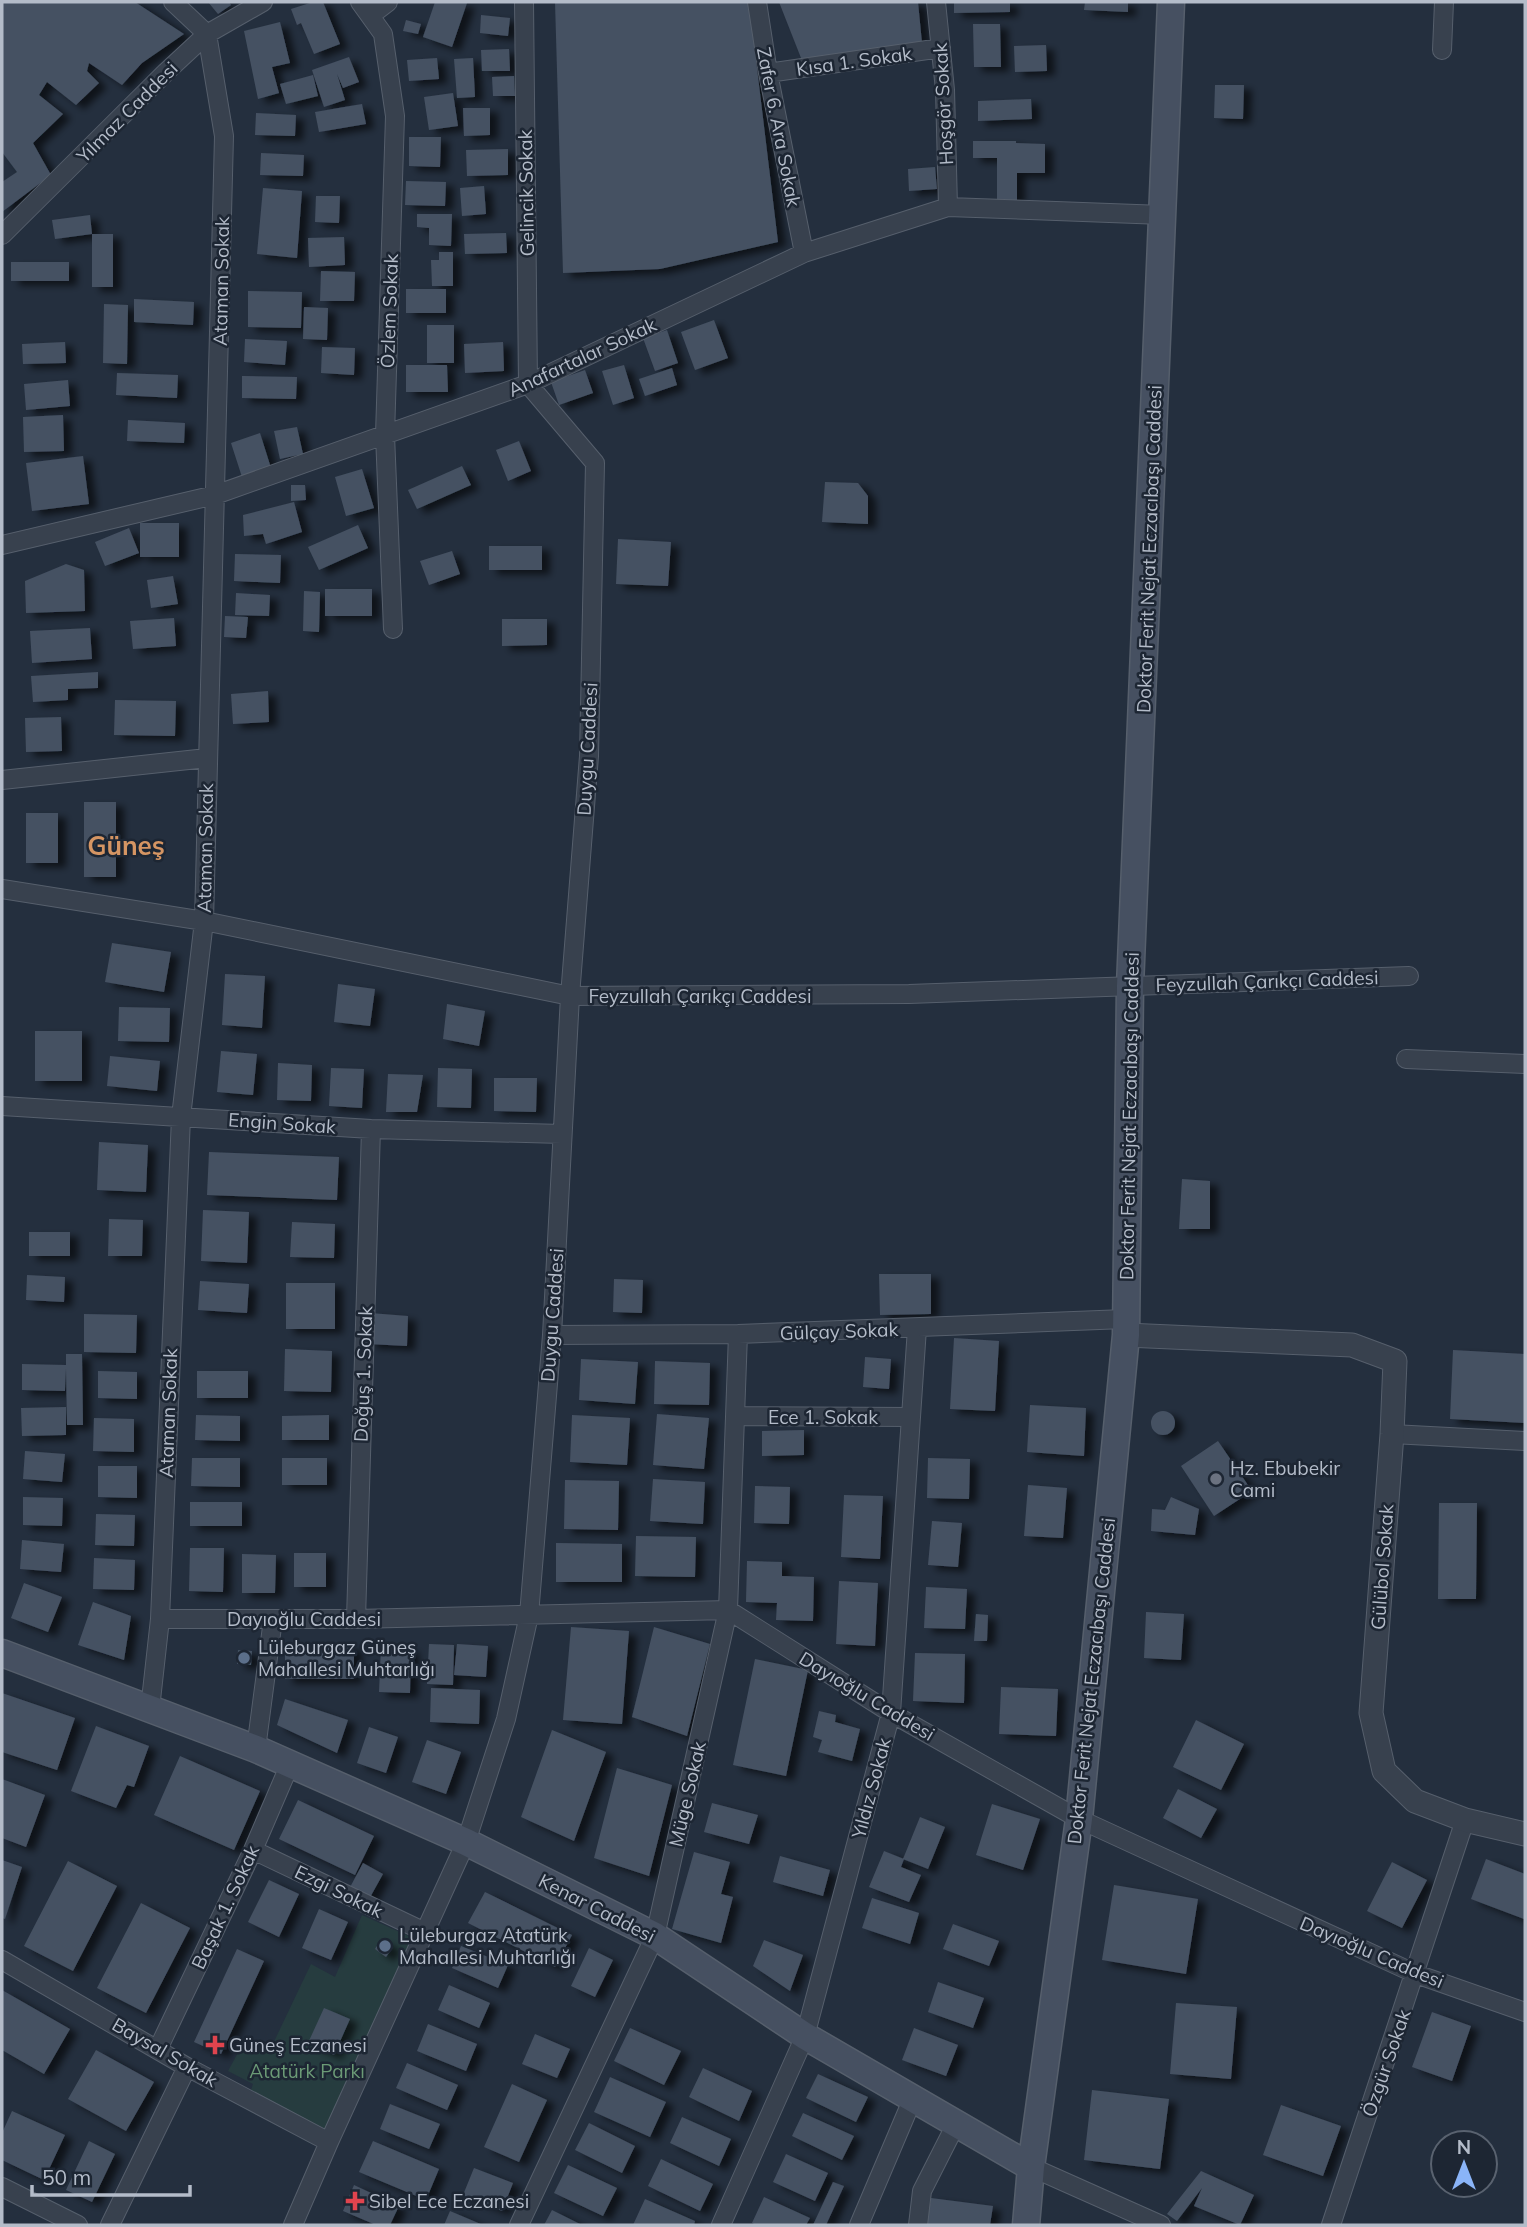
<svg xmlns="http://www.w3.org/2000/svg" width="1527" height="2227" font-family="Mulish,sans-serif">
<style>
.green{fill:#263c3f}
.building{fill:#455162;filter:url(#shadow)}
.lines{fill:none;stroke-linecap:round;stroke-linejoin:round}
.minor-casing{stroke:#565f6c;stroke-width:20}
.tertiary-casing{stroke:#565f6c;stroke-width:25}
.secondary-casing{stroke:#565f6c;stroke-width:29}
.minor{stroke:#38414e;stroke-width:18}
.tertiary{stroke:#38414e;stroke-width:23}
.secondary{stroke:#465061;stroke-width:26}
.worship-dot{fill:#6b7280;stroke:#1d2633;stroke-width:2.5}
.service-dot{fill:#5c6f8a;stroke:#1d2633;stroke-width:2.5}
.health-dot{fill:#e0444e;stroke:#1d2633;stroke-width:2.5}
.labels{text-anchor:middle;stroke-width:5;stroke-linejoin:round;paint-order:stroke}
.street-label{font-size:19px;fill:#b4bcc9;stroke:#1d2633}
.poi-label{font-size:19px;fill:#b4bcc9;stroke:#1d2633;text-anchor:start}
.park-label{font-size:19px;fill:#6b9a76;stroke:#1d2633}
.district-label{font-size:26px;font-weight:bold;fill:#d59563;stroke:#1d2633}
</style>
<defs>
<filter id="shadow"><feDropShadow dx="8" dy="4.5" stdDeviation="3.5" flood-color="#0009"/></filter>
</defs>
<rect width="100%" height="100%" fill="#242f3e"/>
<path class="green" d="M362,1915L413,1938L324,2134L251,2090L253,2084L228,2071L246,2038L270,2050L311,1964L335,1977Z"/>
<path class="building" d="M2,2H135L184,34L142,63L122,85L89,63L87,71L99,83L76,105L47,82L39,95L63,114L33,143L51,175L2,212V182L17,172L2,152Z
M208,2H229L231,5L218,14Z
M313,2H323L340,44L314,54L301,23L297,25L291,9Z
M435,2L467,3L452,47L423,37Z
M555,2H749L778,242L660,269L563,273Z
M779,2H918L922,43L803,63Z
M954,2H1010V12L954,13Z
M1085,2H1128V12L1084,10Z
M481,15L510,18L508,36L480,33Z
M406,20L421,24L418,34L403,31Z
M280,22L290,63L272,67L279,93L258,99L244,31Z
M973,24H1000L1001,67H974Z
M1046,45L1047,71L1015,72L1014,46Z
M509,49L510,71H482L481,50Z
M349,57L359,82L343,88L337,74L345,100L324,107L312,70Z
M437,58L439,79L409,81L407,60Z
M473,58L475,97L457,98L454,59Z
M313,75L318,96L286,104L280,84Z
M514,76L515,96H493L492,77Z
M1215,85H1244L1243,119L1214,118Z
M453,93L458,126L429,130L424,97Z
M1031,99L1032,119L978,121V101Z
M362,104L366,124L319,132L315,112Z
M463,108H490V135L464,136Z
M256,113L296,115L295,136L255,135Z
M409,137H441L440,167L409,166Z
M973,141H1016V143L1045,144V173H1017V200H997V158H973Z
M508,149V175L467,176L466,150Z
M261,153L304,155L303,176L260,175Z
M935,167L937,189L909,191L908,169Z
M406,181L446,182L445,206L405,205Z
M484,186L486,214L462,216L460,188Z
M263,188L302,191L297,258L257,254Z
M316,196H340L339,223L315,222Z
M417,214H452L451,246L429,245V228L417,227Z
M90,215L92,234L55,239L52,220Z
M506,233L507,253L465,254L464,234Z
M92,234H113V287H92Z
M344,237L345,265L309,267L308,238Z
M439,252H453V286H432L431,260H439Z
M11,262H69V281H11Z
M321,271L355,272L354,301H320Z
M406,289H446V313H406Z
M248,291L302,292L301,328L248,327Z
M134,299L194,302L193,325L134,322Z
M104,304L128,305L127,364L103,363Z
M304,307L328,308L327,340L303,339Z
M714,320L728,358L695,370L681,332Z
M427,325H454V363H427Z
M667,330L678,363L655,371L643,338Z
M245,339L287,341L285,365L244,362Z
M65,342L66,363L23,364L22,344Z
M503,342L504,371L465,373L464,344Z
M322,347L355,348L354,375L321,373Z
M406,365H447L448,392H406Z
M624,365L634,398L613,405L602,371Z
M672,368L677,385L645,396L639,379Z
M585,370L593,393L559,405L551,382Z
M117,373L178,375L177,398L116,395Z
M242,376L297,377L296,399L242,398Z
M68,380L70,406L26,410L24,384Z
M63,415L64,451L24,452L23,417Z
M128,420L185,423L184,443L127,441Z
M297,427L303,454L280,459L274,431Z
M260,433L271,468L242,477L231,443Z
M519,441L531,471L508,481L496,450Z
M83,456L89,504L32,511L26,463Z
M462,466L471,485L417,509L408,490Z
M362,469L374,508L346,516L335,477Z
M825,482L858,483L868,496V524L822,522Z
M291,485H305L306,500L291,501Z
M294,502L302,532L266,544L263,534L244,536L243,515Z
M140,523H179V557H140Z
M358,525L368,548L319,570L308,547Z
M129,528L139,553L105,566L95,542Z
M618,539L671,542L668,586L616,584Z
M489,546H542V570H489Z
M452,551L460,574L429,585L420,561Z
M235,554L281,555L280,583L234,581Z
M66,564L84,570L85,611L26,613L25,581Z
M173,576L178,604L151,608L147,580Z
M325,589H372V616H325Z
M304,591L320,592L319,632L303,631Z
M236,593L270,595L269,616L235,615Z
M225,616L248,617L246,638L224,637Z
M174,618L176,646L133,649L130,621Z
M502,619H547V645L502,646Z
M90,628L92,659L32,663L30,631Z
M98,672V688L68,689V700L33,702L31,676Z
M268,691L269,722L233,724L231,694Z
M115,700L176,701L175,736L114,735Z
M61,717L62,751L26,752L25,718Z
M84,802H116V877H84Z
M26,813H58V863H26Z
M112,943L171,952L164,992L105,982Z
M225,974L265,976L262,1028L222,1025Z
M338,984L375,989L370,1026L334,1022Z
M447,1004L485,1011L479,1046L443,1039Z
M119,1007L170,1008L169,1042L118,1041Z
M35,1031H82V1081H35Z
M221,1051L257,1054L253,1095L217,1092Z
M110,1056L160,1061L157,1091L107,1086Z
M278,1063L312,1065L311,1101L277,1100Z
M331,1068L364,1069L362,1108L329,1106Z
M438,1068L472,1069L471,1108L437,1107Z
M388,1074L423,1075L417,1112H386Z
M494,1078H537L536,1112L494,1111Z
M99,1142L148,1145L146,1192L97,1190Z
M209,1152L339,1157L337,1200L207,1195Z
M1182,1179L1210,1181V1229H1179Z
M203,1210L249,1212L247,1263L201,1261Z
M109,1219L143,1220L142,1256H108Z
M292,1222L335,1224L334,1258L290,1257Z
M29,1232H70V1256H29Z
M879,1274H931V1314L880,1315Z
M27,1275L65,1277L64,1302L26,1300Z
M614,1279L643,1280L642,1313L613,1312Z
M200,1281L249,1284L247,1313L198,1310Z
M286,1283H335V1329H286Z
M370,1313L408,1316L407,1346L368,1344Z
M84,1314L137,1315L136,1353L84,1352Z
M954,1338L999,1341L995,1411L950,1409Z
M285,1349L332,1351L331,1392L284,1391Z
M1453,1350L1525,1354V1423L1450,1419Z
M66,1354H82L83,1425H67L66,1368L65,1391L22,1390V1364L66,1365Z
M865,1357L891,1359L889,1389L863,1387Z
M581,1359L638,1362L635,1404L579,1400Z
M655,1361L710,1363L709,1405L654,1404Z
M98,1371L137,1372V1399L98,1398Z
M197,1371H248V1398H197Z
M1030,1405L1086,1408L1084,1456L1027,1452Z
M66,1407V1435L22,1436L21,1408Z
M1151 1423a12 12 0 1 1 24 0a12 12 0 1 1-24 0Z
M657,1414L709,1418L704,1469L653,1465Z
M196,1415L240,1416V1441L195,1440Z
M329,1415V1440H282V1416Z
M572,1415L630,1418L627,1465L570,1462Z
M94,1418L134,1419V1452L93,1451Z
M804,1430V1455L762,1456V1431Z
M1218,1441L1252,1491L1214,1516L1181,1466Z
M25,1451L65,1454L62,1482L23,1479Z
M192,1458H240V1487L191,1486Z
M282,1458H327V1485H282Z
M928,1458L970,1459L969,1499L927,1498Z
M98,1466H137V1498L98,1497Z
M653,1479L705,1482L703,1524L650,1521Z
M565,1480L619,1481L618,1530L564,1529Z
M1028,1485L1067,1488L1063,1538L1024,1536Z
M755,1486L790,1487L789,1524L754,1523Z
M844,1495L883,1496L880,1559L841,1557Z
M23,1497L63,1498L62,1526L23,1525Z
M1171,1497L1199,1509L1195,1535L1151,1531L1152,1509L1165,1510Z
M190,1502H242V1526H190Z
M1439,1503H1477L1476,1599H1438Z
M96,1514L135,1515L134,1546L95,1545Z
M932,1521L962,1523L958,1567L928,1565Z
M636,1536L696,1537L695,1577L635,1576Z
M22,1540L64,1544L61,1572L20,1569Z
M556,1543L622,1544V1582H556Z
M190,1548H224L223,1592L189,1591Z
M294,1553H326V1587H294Z
M242,1554L276,1555L275,1593H242Z
M94,1558L135,1560L134,1590L93,1589Z
M747,1561L782,1562V1576L814,1577L813,1621L776,1620L777,1603L746,1602Z
M839,1581L878,1583L875,1646L836,1644Z
M24,1583L62,1597L48,1632L11,1618Z
M926,1587L967,1589L965,1629L924,1628Z
M93,1602L131,1616L124,1660L78,1645Z
M1146,1612L1184,1614L1181,1660L1144,1658Z
M976,1614L988,1615L987,1641H974Z
M571,1627L629,1631L622,1724L563,1720Z
M654,1627L710,1644L687,1736L632,1717Z
M429,1644L454,1645L453,1685L427,1684Z
M457,1644L488,1646L486,1677L454,1675Z
M285,1646H354V1679H285Z
M381,1647L411,1648L410,1693L379,1692Z
M238,1650L252,1651L251,1665L237,1664Z
M915,1653L965,1654L964,1703L913,1701Z
M755,1659L808,1670L786,1776L733,1765Z
M1001,1687L1058,1689L1056,1736L999,1734Z
M431,1688L480,1690L479,1724L430,1722Z
M2,1693L75,1718L57,1770L2,1752Z
M285,1699L348,1720L337,1753L277,1725Z
M819,1711L836,1715L835,1722L860,1729L852,1761L818,1752L822,1740L813,1737Z
M1196,1720L1244,1744L1221,1790L1173,1767Z
M96,1726L149,1746L134,1787L127,1785L116,1808L71,1791Z
M369,1727L398,1737L386,1773L357,1763Z
M552,1730L606,1752L574,1841L521,1817Z
M427,1740L461,1752L446,1794L412,1782Z
M180,1756L260,1791L234,1850L154,1815Z
M617,1768L672,1785L649,1876L594,1858Z
M2,1779L45,1795L26,1847L2,1838Z
M1178,1789L1217,1809L1201,1838L1163,1818Z
M298,1800L374,1836L355,1875L279,1839Z
M712,1803L758,1815L749,1844L704,1832Z
M992,1804L1040,1819L1023,1870L976,1855Z
M920,1817L945,1827L928,1869L903,1859Z
M884,1851L904,1859L901,1867L921,1875L909,1902L869,1887Z
M694,1852L730,1862L721,1894L733,1897L721,1943L672,1929Z
M780,1856L830,1870L823,1896L773,1882Z
M1486,1859L1525,1874L1524,1919L1471,1899Z
M2,1860L22,1867L5,1919L2,1918Z
M68,1861L117,1886L73,1971L24,1946Z
M1392,1862L1427,1880L1402,1928L1367,1911Z
M363,1863L383,1874L368,1901L348,1891Z
M269,1880L299,1894L279,1937L248,1922Z
M1114,1885L1198,1899L1186,1974L1102,1960Z
M485,1892L572,1935L555,1967L468,1923Z
M872,1898L919,1913L910,1944L862,1928Z
M141,1903L190,1928L146,2013L97,1988Z
M319,1909L348,1922L331,1960L302,1948Z
M953,1924L999,1941L989,1966L943,1949Z
M381,1939L393,1947L386,1957L375,1949Z
M764,1940L803,1955L790,1991L753,1966Z
M461,1946L508,1965L498,1988L452,1968Z
M589,1948L613,1960L595,1997L571,1986Z
M237,1949L264,1961L221,2054L194,2042Z
M938,1982L984,1998L973,2028L928,2012Z
M449,1985L490,2003L479,2028L438,2010Z
M2,1990L70,2029L44,2074L2,2050Z
M1176,2003L1237,2007L1231,2079L1170,2074Z
M324,2008L350,2019L334,2055L308,2043Z
M1432,2012L1471,2026L1452,2081L1412,2067Z
M428,2024L477,2044L466,2071L417,2051Z
M630,2028L681,2051L664,2085L614,2061Z
M914,2028L958,2045L946,2076L902,2060Z
M535,2034L570,2049L557,2078L522,2064Z
M96,2050L154,2082L126,2131L68,2099Z
M407,2063L458,2085L447,2110L396,2088Z
M703,2068L752,2091L739,2121L689,2097Z
M818,2074L868,2097L856,2122L806,2098Z
M610,2077L666,2102L650,2137L594,2112Z
M512,2084L547,2100L519,2162L484,2147Z
M1092,2090L1169,2099L1160,2169L1084,2160Z
M390,2104L440,2124L429,2149L380,2129Z
M1281,2105L1341,2126L1323,2176L1263,2155Z
M12,2111L65,2135L44,2180L2,2160V2133Z
M803,2113L854,2136L842,2160L792,2136Z
M682,2117L731,2139L719,2166L670,2143Z
M589,2123L635,2146L622,2173L575,2150Z
M89,2141L115,2154L92,2202L66,2190Z
M373,2141L439,2169L426,2200L359,2172Z
M786,2154L828,2173L815,2201L773,2182Z
M661,2159L713,2184L700,2211L648,2186Z
M568,2165L617,2188L603,2216L554,2193Z
M474,2168L513,2183L502,2211L463,2195Z
M1201,2171L1254,2195L1240,2225L1194,2206L1202,2188L1177,2221L1167,2214Z
M833,2182L844,2186L826,2225H813Z
M354,2185L399,2206L390,2225H376L343,2211Z
M764,2197L810,2218L806,2225H756L752,2223Z
M931,2198L993,2206L990,2225H927Z
M645,2199L695,2221L694,2225H633Z
M552,2210L582,2225H544Z
M450,2211L483,2225H444Z"/>
<g class="lines">
<g class="minor-casing">
<path id="minor" d="M360,2L383,34L395,116L385,435L393,629
M757,2L768,73L804,253
M936,2L945,90L948,207
M371,15L388,2
M1442,50L1444,2
M768,73L941,48
M2,235L166,72L207,34L263,2
M2,545L215,495L528,384L804,253L948,207L1163,215
M2,780L207,758
M2,889L204,921L570,996L909,994L1409,976
M1406,1059L1525,1064
M2,1106L371,1129L562,1134
M552,1335L738,1334L1125,1319
M735,1416L911,1417
M1392,1434L1525,1441
M160,1619H356L728,1610L891,1713L1079,1819L1416,1974L1525,2012
M356,1619L371,1129
M150,1709L160,1619L181,1117L204,921L224,136L207,34L173,2
M256,1749L273,1619
M253,1850L425,1932
M2,1960L187,2067L329,2142
M158,2049L253,1850L290,1764
M1031,2167L1161,2225
M2,2187L78,2225
M110,2225L187,2067
M293,2225L329,2142L466,1842L506,1719L529,1615L552,1335L570,996L589,756L595,463L528,384L524,2
M519,2225L655,1936L728,1610L738,1334
M721,2225L805,2036L891,1713L917,1328
M859,2225L913,2098
M918,2225L922,2191L956,2124
M1331,2225L1465,1820"/>
</g>
<g class="tertiary-casing">
<path id="tertiary" d="M1126,1335L1352,1345L1395,1361L1392,1434L1371,1713L1384,1771L1415,1801L1465,1820L1525,1834"/>
</g>
<g class="secondary-casing">
<path id="secondary" d="M2,1653L256,1749L466,1842L655,1936L805,2036L1031,2167
M1026,2225L1031,2167L1079,1819L1126,1335L1130,986L1171,2"/>
</g>
<use href="#minor" class="minor"/>
<use href="#tertiary" class="tertiary"/>
<use href="#secondary" class="secondary"/>
</g>
<circle class="worship-dot" cx="1216" cy="1479" r="7"/>
<g class="service-dot">
<circle cx="244" cy="1658" r="7"/>
<circle cx="385" cy="1946" r="7"/>
</g>
<g class="health-dot">
<path d="M211.5 2034.5h7v7h7v7h-7v7h-7v-7h-7v-7h7z"/>
<path d="M351.5 2190.5h7v7h7v7h-7v7h-7v-7h-7v-7h7z"/>
</g>
<g class="labels">
<g class="street-label">
<text transform="translate(854 61) rotate(-8)" y="7">Kısa 1. Sokak</text>
<text transform="translate(943 104) rotate(-93)" y="7">Hoşgör Sokak</text>
<text transform="translate(127 112) rotate(-45)" y="7">Yılmaz Caddesi</text>
<text transform="translate(779 127) rotate(79)" y="7">Zafer 6. Ara Sokak</text>
<text transform="translate(526 193) rotate(-91)" y="7">Gelincik Sokak</text>
<text transform="translate(221 281) rotate(-89)" y="7">Ataman Sokak</text>
<text transform="translate(389 311) rotate(-88)" y="7">Özlem Sokak</text>
<text transform="translate(582 357) rotate(-25)" y="7">Anafartalar Sokak</text>
<text transform="translate(1149 549) rotate(-88)" y="7">Doktor Ferit Nejat Eczacıbaşı Caddesi</text>
<text transform="translate(587 749) rotate(-87)" y="7">Duygu Caddesi</text>
<text transform="translate(205 848) rotate(-89)" y="7">Ataman Sokak</text>
<text transform="translate(1267 981) rotate(-2)" y="7">Feyzullah Çarıkçı Caddesi</text>
<text x="700" y="1003">Feyzullah Çarıkçı Caddesi</text>
<text transform="translate(1129 1116) rotate(-89)" y="7">Doktor Ferit Nejat Eczacıbaşı Caddesi</text>
<text transform="translate(282 1123) rotate(4)" y="7">Engin Sokak</text>
<text transform="translate(552 1315) rotate(-86)" y="7">Duygu Caddesi</text>
<text transform="translate(839 1331) rotate(-2)" y="7">Gülçay Sokak</text>
<text transform="translate(363 1374) rotate(-88)" y="7">Doğuş 1. Sokak</text>
<text transform="translate(168 1413) rotate(-88)" y="7">Ataman Sokak</text>
<text x="823" y="1424">Ece 1. Sokak</text>
<text transform="translate(1382 1567) rotate(-86)" y="7">Gülübol Sokak</text>
<text x="304" y="1626">Dayıoğlu Caddesi</text>
<text transform="translate(1091 1681) rotate(-84)" y="7">Doktor Ferit Nejat Eczacıbaşı Caddesi</text>
<text transform="translate(867 1696) rotate(31)" y="7">Dayıoğlu Caddesi</text>
<text transform="translate(871 1788) rotate(-75)" y="7">Yıldız Sokak</text>
<text transform="translate(687 1794) rotate(-77)" y="7">Müge Sokak</text>
<text transform="translate(339 1891) rotate(26)" y="7">Ezgi Sokak</text>
<text transform="translate(225 1907) rotate(-65)" y="7">Başak 1. Sokak</text>
<text transform="translate(597 1908) rotate(27)" y="7">Kenar Caddesi</text>
<text transform="translate(1372 1952) rotate(23)" y="7">Dayıoğlu Caddesi</text>
<text transform="translate(165 2052) rotate(30)" y="7">Baysal Sokak</text>
<text transform="translate(1386 2063) rotate(-71)" y="7">Özgür Sokak</text>
</g>
<g class="poi-label">
<text x="1230" y="1475">Hz. Ebubekir<tspan x="1230" dy="22">Cami</tspan></text>
<text x="258" y="1654">Lüleburgaz Güneş<tspan x="258" dy="22">Mahallesi Muhtarlığı</tspan></text>
<text x="399" y="1942">Lüleburgaz Atatürk<tspan x="399" dy="22">Mahallesi Muhtarlığı</tspan></text>
<text x="229" y="2052">Güneş Eczanesi</text>
<text x="369" y="2208">Sibel Ece Eczanesi</text>
</g>
<g class="park-label">
<text x="307" y="2078">Atatürk Parkı</text>
</g>
<g class="district-label">
<text x="126" y="855">Güneş</text>
</g>
</g>
<rect width="1527" height="2227" fill="none" stroke="#b4bcc9" stroke-width="7"/>
<g transform="translate(1464 2164)"><circle r="33" fill="#1d2633" stroke="#59626f" stroke-width="2"/>
<path d="M0-5L12 26L0 18L-12 26Z" fill="#8ab4f8"/>
<text y="-10" font-size="19" font-weight="bold" text-anchor="middle" fill="#b4bcc9">N</text>
</g>
<path d="M32 2185v10h158v-10" fill="none" stroke="#b4bcc9" stroke-width="3.5"/>
<text x="42" y="2185" font-size="21" fill="#b4bcc9" stroke="#1d2633" stroke-width="5" paint-order="stroke">50 m</text>
</svg>
